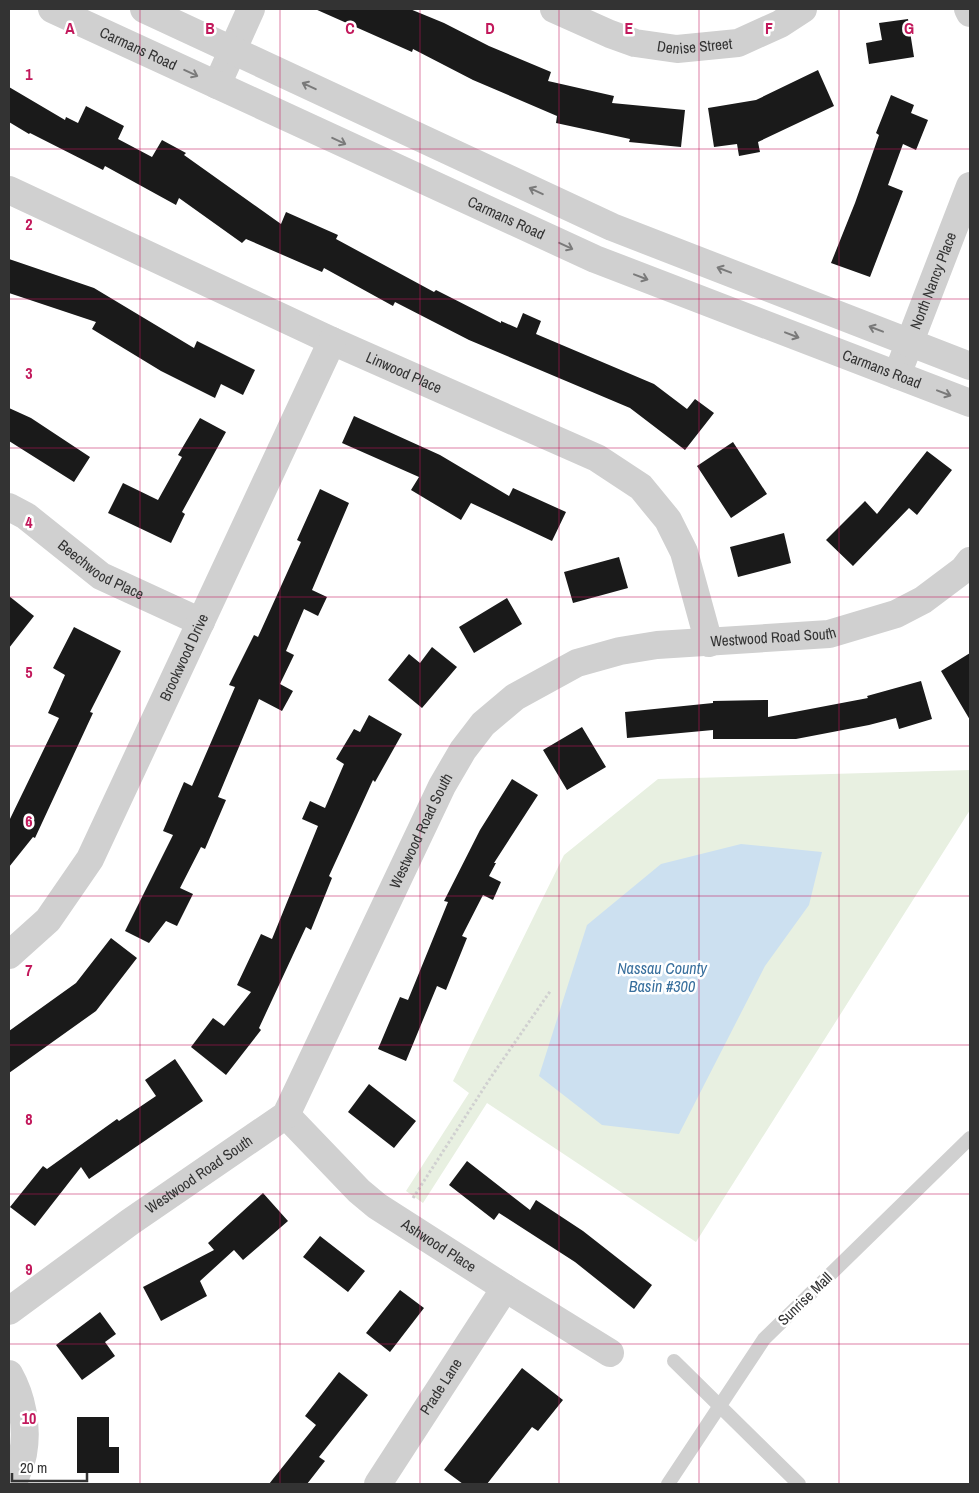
<svg xmlns="http://www.w3.org/2000/svg" width="979" height="1493" font-family="'Archivo Narrow',sans-serif">
<style>
.green{fill:#e8f0e1}
.water{fill:#cce0f0}
.building{fill:#1a1a1a}
.lines{fill:none;stroke-linecap:round;stroke-linejoin:round}
.path{stroke:#d0d0d0;stroke-width:3;stroke-dasharray:2.5 2.5;stroke-linecap:butt}
.service{stroke:#d0d0d0;stroke-width:14}
.minor{stroke:#d0d0d0;stroke-width:28}
.tertiary{stroke:#d0d0d0;stroke-width:28}
.oneway{stroke:#7a7a7a}
.grid{fill:none;stroke:#c2185b;stroke-width:1;stroke-opacity:0.55}
.labels{text-anchor:middle;stroke-width:5;stroke-linejoin:round;paint-order:stroke}
.street-label{font-size:15px;fill:#333;stroke:#fff}
.water-label{font-size:16px;font-style:italic;fill:#386f9d;stroke:#fff}
.grid-label{font-size:16px;text-anchor:middle;font-weight:bold;fill:#c2185b;stroke:#fff;stroke-width:5;stroke-linejoin:round;paint-order:stroke}
</style>
<rect width="100%" height="100%" fill="#fff"/>
<path class="green" d="M970,770V810L696,1242L487,1103L423,1203L406,1191L469,1093L453,1081L564,855L658,779Z"/>
<path class="water" d="M741,844L822,852L809,905L765,966L679,1134L602,1125L539,1076L587,925L661,864Z"/>
<path class="building" d="M315,9H410L444,23L489,46L551,72L548,81L614,96L612,103L685,110L681,147L629,142L630,139L556,123L557,116L473,80L413,49L412,52Z
M908,19L914,57L869,64L866,43L882,40L879,23Z
M818,70L834,106L758,142L760,152L739,156L737,144L714,147L708,108L756,100Z
M9,87L65,120L66,117L78,123L86,106L124,126L118,139L152,157L162,140L186,153L184,155L281,224L286,212L338,235L336,239L434,292L436,290L501,323V321L517,328L523,313L541,321L536,334L654,384L687,409L695,399L714,413L685,450L630,408L469,340L395,302L393,306L324,268L322,272L246,239L242,243L179,198L176,205L105,166L103,170L30,133L29,134L9,122Z
M891,95L914,105L911,113L928,120L916,150L903,144L888,185L903,191L870,277L831,263L855,203L879,135L876,133Z
M9,259L94,288L194,348L197,341L255,370L243,395L221,384L215,398L161,371L92,329L96,322L9,293Z
M9,408L31,418L90,457L74,482L9,441Z
M354,416L440,455L509,496L513,488L566,512L552,541L471,503L461,520L411,490L419,477L342,443Z
M200,418L226,432L182,512L185,514L171,543L108,513L123,483L158,500L182,457L178,455Z
M733,442L767,494L731,518L697,466Z
M927,451L952,470L917,515L909,508L853,566L826,540L865,501L877,514Z
M320,489L349,503L312,590L327,597L318,616L304,609L286,651L294,655L280,684L293,691L282,711L259,699L218,797L226,800L205,849L201,847L180,888L193,894L177,926L166,921L149,943L125,931L173,835L163,831L184,782L192,786L235,687L229,685L254,635L258,637L301,542L297,540Z
M784,533L791,563L738,577L730,547Z
M619,557L628,588L573,603L564,572Z
M9,596L34,616L9,648Z
M507,598L522,624L474,653L459,627Z
M74,627L121,651L90,712L93,713L35,838L33,837L9,867V821L59,718L48,713L65,675L53,668Z
M432,647L457,667L422,708L388,680L409,654L420,663Z
M970,653V720L941,671Z
M921,681L932,719L899,729L896,718L869,725L796,739H713V730L627,738L625,712L713,703V701L768,700V717L868,698L867,696Z
M369,715L402,734L375,782L373,780L329,876L332,878L311,930L306,927L259,1028L261,1030L226,1075L191,1047L213,1018L224,1026L251,992L237,985L261,934L272,939L318,826L302,819L310,801L325,808L344,764L336,759L354,729L360,732Z
M582,727L606,767L567,790L543,750Z
M512,779L538,795L494,863H496L489,876L501,882L493,900L483,895L462,936L467,938L446,990L437,986L406,1061L378,1049L400,997L408,1000L448,902L444,901L480,830Z
M111,938L137,958L96,1011L9,1073V1031L76,983Z
M175,1059L203,1101L89,1179L81,1167L35,1226L10,1207L43,1166L47,1169L117,1119L119,1121L156,1096L145,1080Z
M369,1084L416,1121L394,1148L348,1112Z
M467,1161L530,1210L536,1200L583,1231L652,1285L634,1309L575,1262L499,1213L494,1220L449,1185Z
M263,1193L288,1221L243,1260L234,1250L200,1281L207,1296L161,1321L143,1287L214,1250L208,1243Z
M320,1236L365,1271L348,1292L303,1257Z
M400,1290L424,1308L390,1352L366,1333Z
M100,1312L116,1334L105,1342L115,1356L82,1380L56,1345Z
M522,1368L563,1400L538,1431L532,1427L487,1484H463L444,1470Z
M339,1372L368,1395L319,1457L325,1461L307,1484H269L316,1425L305,1416Z
M77,1417H109V1447H119V1473H77Z"/>
<g class="lines">
<path class="path" d="M413,1198L491,1077L551,990"/>
<path class="service" d="M674,1361L799,1484
M668,1484L764,1339L970,1138"/>
<g class="minor">
<path id="s1" d="M554,9L610,34L635,43L677,49L738,43L780,24L803,9"/>
<path d="M968,9L970,13"/>
<path d="M217,85L251,9"/>
<path id="s2" d="M9,190L332,341L597,458L641,487L668,520L684,552L709,643"/>
<path id="s3" d="M897,375L970,186"/>
<path id="s4" d="M9,507L26,516L101,576L201,622"/>
<path id="s5" d="M9,955L48,920L90,859L332,341"/>
<path id="s6" d="M286,1115L359,1191L377,1206L505,1288L610,1353"/>
<path id="s7" d="M9,1311L130,1222L286,1115L442,786L463,750L483,724L515,697L577,663L620,651L657,645L829,634L896,614L923,600L963,570L970,561"/>
<path d="M9,1374C22,1397 28,1427 23,1454C21,1464 16,1474 13,1484"/>
<path id="s8" d="M378,1484L505,1288"/>
</g>
<g class="tertiary">
<path id="s9" d="M52,9L595,259L970,403"/>
<path d="M144,9L612,227L970,366"/>
</g>
</g>
<defs><path id="oneway-shaft" d="M-6 0H5M1.5-3L5.5 0L1.5 3" fill="none" stroke-width="1.6" stroke-linecap="round" stroke-linejoin="round" transform="scale(1.25)"/></defs>
<g class="oneway">
<use href="#oneway-shaft" transform="translate(191 73) rotate(25)"/>
<use href="#oneway-shaft" transform="translate(309 86) rotate(-155)"/>
<use href="#oneway-shaft" transform="translate(339 141) rotate(25)"/>
<use href="#oneway-shaft" transform="translate(536 191) rotate(-155)"/>
<use href="#oneway-shaft" transform="translate(566 246) rotate(25)"/>
<use href="#oneway-shaft" transform="translate(724 270) rotate(-159)"/>
<use href="#oneway-shaft" transform="translate(641 277) rotate(21)"/>
<use href="#oneway-shaft" transform="translate(876 329) rotate(-159)"/>
<use href="#oneway-shaft" transform="translate(792 335) rotate(21)"/>
<use href="#oneway-shaft" transform="translate(944 393) rotate(21)"/>
</g>
<path class="grid" d="M140,9V1484M280,9V1484M420,9V1484M559,9V1484M699,9V1484M839,9V1484M9,149H970M9,299H970M9,448H970M9,597H970M9,746H970M9,896H970M9,1045H970M9,1194H970M9,1344H970"/>
<g class="labels">
<g class="street-label">
<text dy="5" stroke="none"><textPath href="#s1" startOffset="148">Denise Street</textPath></text>
<text dy="5" stroke="none"><textPath href="#s9" startOffset="95">Carmans Road</textPath></text>
<text dy="5" stroke="none"><textPath href="#s9" startOffset="500">Carmans Road</textPath></text>
<text dy="5" stroke="none"><textPath href="#s3" startOffset="101">North Nancy Place</textPath></text>
<text dy="5" stroke="none"><textPath href="#s9" startOffset="905">Carmans Road</textPath></text>
<text dy="5" stroke="none"><textPath href="#s2" startOffset="435">Linwood Place</textPath></text>
<text dy="5" stroke="none"><textPath href="#s4" startOffset="112">Beechwood Place</textPath></text>
<text dy="5" stroke="none"><textPath href="#s7" startOffset="1089">Westwood Road South</textPath></text>
<text dy="5" stroke="none"><textPath href="#s5" startOffset="349">Brookwood Drive</textPath></text>
<text dy="5" stroke="none"><textPath href="#s7" startOffset="654">Westwood Road South</textPath></text>
<text dy="5" stroke="none"><textPath href="#s7" startOffset="234">Westwood Road South</textPath></text>
<text dy="5" stroke="none"><textPath href="#s6" startOffset="202">Ashwood Place</textPath></text>
<text transform="translate(805 1299) rotate(-44)" y="5">Sunrise Mall</text>
<text dy="5" stroke="none"><textPath href="#s8" startOffset="116">Prade Lane</textPath></text>
</g>
<g class="water-label">
<text x="662" y="974">Nassau County<tspan x="662" dy="18">Basin #300</tspan></text>
</g>
</g>
<g class="grid-label">
<text x="70" y="34">A</text>
<text x="210" y="34">B</text>
<text x="350" y="34">C</text>
<text x="490" y="34">D</text>
<text x="629" y="34">E</text>
<text x="769" y="34">F</text>
<text x="909" y="34">G</text>
<text x="29" y="80">1</text>
<text x="29" y="230">2</text>
<text x="29" y="379">3</text>
<text x="29" y="528">4</text>
<text x="29" y="678">5</text>
<text x="29" y="827">6</text>
<text x="29" y="976">7</text>
<text x="29" y="1125">8</text>
<text x="29" y="1275">9</text>
<text x="29" y="1424">10</text>
</g>
<rect width="979" height="1493" fill="none" stroke="#333333" stroke-width="20"/>
<path d="M12 1473v8h75v-8" fill="none" stroke="#333333" stroke-width="2.5"/>
<text x="20" y="1473" font-size="15" fill="#333333" stroke="#ffffff" stroke-width="4" paint-order="stroke">20 m</text>
</svg>
